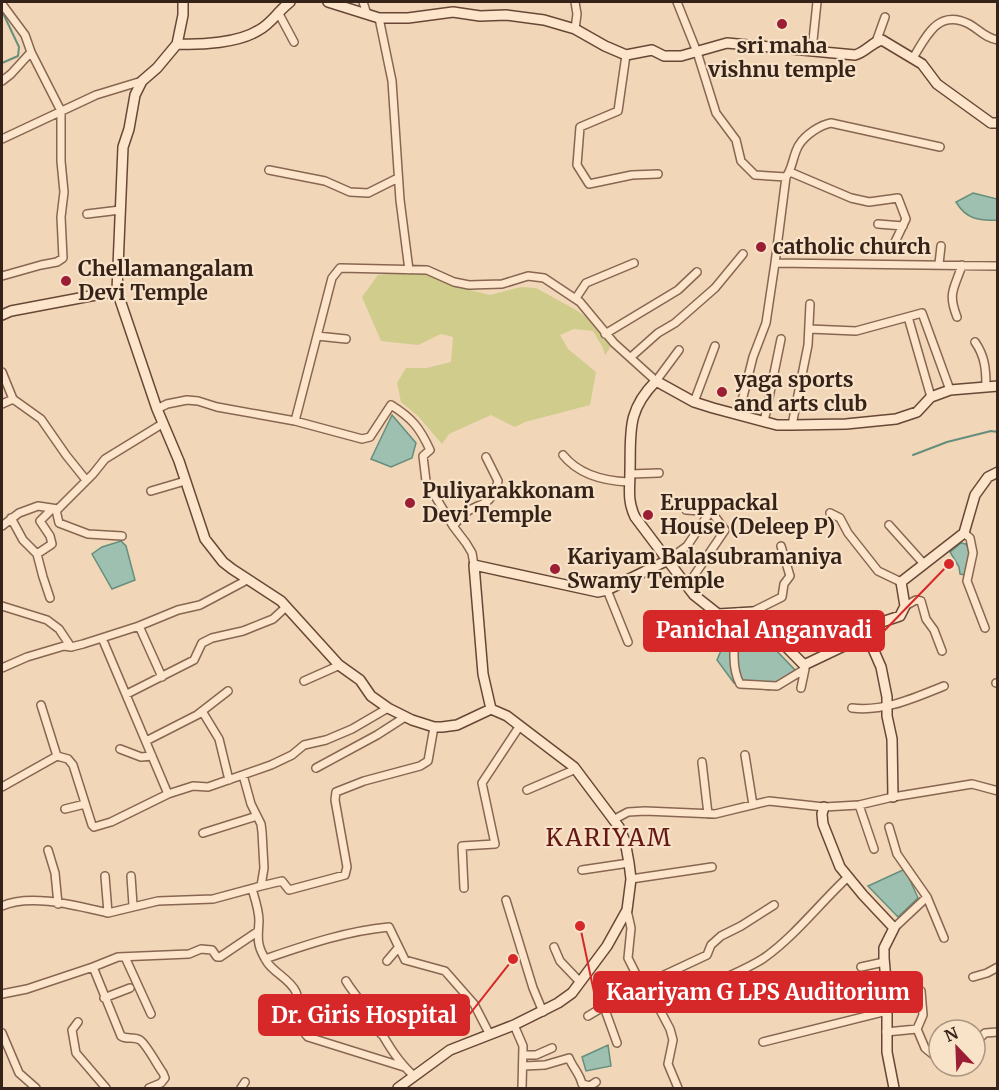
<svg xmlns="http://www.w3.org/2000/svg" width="999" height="1090" font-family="Merriweather,serif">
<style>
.green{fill:#cfcc8c}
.water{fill:#9ec0b0;stroke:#658e7d;stroke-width:1.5}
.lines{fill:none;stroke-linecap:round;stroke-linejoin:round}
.stream{stroke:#658e7d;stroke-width:2}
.street-casing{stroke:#886652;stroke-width:10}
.secondary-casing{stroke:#694736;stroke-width:12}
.street{stroke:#fce5cb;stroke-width:7}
.secondary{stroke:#fce5cb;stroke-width:9}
.poi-dot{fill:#9b1e34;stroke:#f8e2c8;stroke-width:2}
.labels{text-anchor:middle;stroke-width:4.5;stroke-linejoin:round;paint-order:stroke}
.poi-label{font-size:21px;font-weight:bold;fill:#352219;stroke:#f8e2c8;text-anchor:start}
.quarter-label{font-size:24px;letter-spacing:1.5px;fill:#651815;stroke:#f8e2c8}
.leader{fill:none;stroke:#d62828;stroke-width:2}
.callout-dot{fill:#d62828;stroke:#f8e2c8;stroke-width:2}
.callout{fill:#d62828;stroke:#d62828;stroke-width:2}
.callout-label{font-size:22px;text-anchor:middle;font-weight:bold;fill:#fff}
</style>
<rect width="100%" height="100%" fill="#f1d6b8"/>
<path class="green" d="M406,271L424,274L462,288L490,295L521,287L536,288L576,310L592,321L612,345L605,355L603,348L593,331L574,329L560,335L568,349L596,372L590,405L525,422L515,427L491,415L449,434L442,444L418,416L401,402L397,383L406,368H427L451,362L453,337L441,334L418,345L381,341L362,297L378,275Z"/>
<path class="water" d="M973,193L997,199V220C979,221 966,219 956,202Z
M392,415L416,443L412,458L391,467L371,459Z
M121,541L126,546L135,580L112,589L92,554L102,547Z
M961,543L966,544L971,555L965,575L960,574L959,567L950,552Z
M744,617L795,670L769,690L734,683L717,660L733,623Z
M905,869L918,898L898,917L868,886Z
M608,1045L611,1066L586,1071L582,1057Z"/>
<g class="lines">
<path class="stream" d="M2,11L19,47L18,56L2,63
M913,455L947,442L991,431L998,432"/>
<g class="street-casing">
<path id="street" d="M363,2L367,14
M677,2L697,52L716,113L736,140L741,161L755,175L786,177L775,263
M2,4L25,35L31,52L11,74L2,81
M278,12L294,42
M379,18L392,81L400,200L409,270
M575,29L577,14L575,2
M876,42L885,17
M812,50L817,2
M626,55L618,111L580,127L577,165L589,184L632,175L658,174
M913,58C926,37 938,8 969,24C980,30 985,38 998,40
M2,139L96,95L142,81
M269,170L325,181L350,192L368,193L398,178
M790,172L851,198L869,202L898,198L906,219L895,242
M786,177C793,168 793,154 799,145C805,135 820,125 831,123L940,147
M87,214L120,210
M878,224L903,226
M939,264L941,246
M2,276L41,265L57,262L63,258L61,217L64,192L61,161V111L31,52
M576,298L586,283L634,263
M908,317L931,397
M957,317C947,292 955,288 962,265
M809,329L856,331L922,313L950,390
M605,334L678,290L697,272
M317,336L346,339
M975,342C985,356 986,370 986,386
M631,357L658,333L675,323L715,288L743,254
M2,372L13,399
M694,402L715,346
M2,404L13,399L41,419L66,455L86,480
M157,409L167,404L187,400L198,401L217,407L295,421L362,439L370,437L391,405C412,418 420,428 430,450L423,456L426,481L453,526L466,543L472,553L474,565
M736,414L743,397L753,357L766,323L775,263L998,266
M295,421L332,278L340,268L427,270L454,282L469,285L502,284L528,276L544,278L580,302L614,343L656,381L679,350
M764,422L781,339
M792,425L808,345L810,304
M563,455C579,475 604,481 629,482
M630,474L659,473
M151,491L185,481
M56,510L59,523L88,534L122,536
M830,513L840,518L848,533L878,571L901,582
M11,518L23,540L37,554L43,577L50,598
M889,525L924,564
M2,526L19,513L38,506L58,509L93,474L105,459L162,424
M453,526C457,523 459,518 463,515C479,500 490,511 498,481L486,457
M964,533L970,538L973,553L967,581L985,628
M37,554L52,544L50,536L40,521L52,509
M668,560L687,546L708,515L702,511L686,510
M687,586L725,530L704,502
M607,590L628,642
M2,606L47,620L59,629L71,647
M905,606L916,600L921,601L926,619L934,630L942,651
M738,612C736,634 729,664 740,684L777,686L805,669L804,665
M752,612L782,597L784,584L790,576L781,546
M139,626L162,677
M696,632L711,627L718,614
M102,638L168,794
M2,668L27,657L64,646L71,647L83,644L139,626L178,610L200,605L247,580
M304,681L340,665
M996,683H998
M801,688L805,669
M127,694L194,660L202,643L212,638L243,631L273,619L286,607
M41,705L57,756
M852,708C884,712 914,698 944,686
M202,711L219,739L229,780
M146,741L197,715L228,691
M120,749L141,757L152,756
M745,755L753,805
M702,762L708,814
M316,768L377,735L405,717
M2,787L57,756L68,759L73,765L92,825L94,827L111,822L168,794L193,786L208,787L271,765L292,755L304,745L326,740L352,729L388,708
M527,790L576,769
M859,805L874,849
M65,809L85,804
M613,820L628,812L645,811L715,814L769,801L824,807L859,805L893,797L972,784L998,791
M889,827L897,854L927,897L944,938
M203,833L257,816
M48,850L55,873L58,904
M582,870L629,863
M131,876L133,905
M631,879L712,867
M261,886L282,881L289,890L345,875L347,867L335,800L336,792L364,781L420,766L428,761L434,727
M464,888L462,846L495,844L482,783L519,727
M252,889C255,899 259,910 259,921C258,938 256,945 267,962C274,973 290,979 296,992C302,1006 296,1026 308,1037L404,1067
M506,900L533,988L543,1012
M2,906C31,893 77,906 108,913L105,876
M627,910L631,928L628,958L642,986L660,1010L670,1029L673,1040L668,1064L678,1088
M108,913L158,901L213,899L261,886L264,868L262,832L261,824L251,804L243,775
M894,928L927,897
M554,947L560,961L580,982
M125,957L151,1014
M265,959C306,945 346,931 389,927L405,960L445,971L474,1004L490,1035
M387,961L398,948
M93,967L118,957L189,954L201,949L212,950L217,957H220L257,932
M861,967L884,962
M973,977L987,973L998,967
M346,981C353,993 363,1003 371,1015C384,1037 394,1058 414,1076
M2,994L27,989L93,967L121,1036C127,1040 133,1036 140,1040C147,1045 157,1065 163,1073L165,1078L161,1083L149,1088
M104,998L130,988
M604,1007L617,1043
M660,1010C692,988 731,979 764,958C795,936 820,903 848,877
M588,1016L628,992L707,955L711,945L721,936L741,926L774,905
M78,1022L72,1030L76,1053L106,1088
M514,1025L523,1046L522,1088
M917,1029L923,1015L921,991
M886,1032L917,1029L925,1048L936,1057H939
M2,1033L19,1073L36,1088
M381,1034L392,1028L399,1015L411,1008
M763,1042L887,1011
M975,1043L985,1033L998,1032
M523,1055H536L552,1048
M524,1066L545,1065L569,1058C573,1068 580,1074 582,1084L590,1086L596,1082
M241,1088L245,1082"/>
</g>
<g class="secondary-casing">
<path id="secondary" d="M183,2V15L177,44L157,68L142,81L135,95L129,129L123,147L117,291L157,409L179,461L205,539L223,562L232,569L281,601L339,665L360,680L371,696L388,708L412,720L434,727H442L457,725L491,709L507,716L574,767L619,827L625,841L629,863L631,879L627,910L607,946L572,993L558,1003L514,1025L450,1050L398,1088
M328,2L379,18H408L453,12L480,16L506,15L544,20L575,29L605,46L626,55L652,50L664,56H681L727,43L855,55C866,52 872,42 882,40L922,64L937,84L991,123H998
M177,44C201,45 239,43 259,30C271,24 279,10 290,2
M2,315L11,311L117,291
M998,386L950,390L931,397L917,412L896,419L846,424L792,425H777L713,408L694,402L656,381C626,411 631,433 630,471C630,489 627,500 635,517L687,586L694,595L718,614L752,612L804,665L867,635L876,624L900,616L905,606L901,582L964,533L975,495L988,477L998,472
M867,635L881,667L887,697V716L892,739L893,797
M491,709L483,674L474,565L598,592L607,590L668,560
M824,807L822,814L823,824L840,867L863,895L894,928L884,948V958L887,993V1052L894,1088"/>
</g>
<use href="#street" class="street"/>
<use href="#secondary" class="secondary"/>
</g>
<g class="poi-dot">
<circle cx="782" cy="24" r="6"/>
<circle cx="761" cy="247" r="6"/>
<circle cx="66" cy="281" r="6"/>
<circle cx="722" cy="392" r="6"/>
<circle cx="410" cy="503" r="6"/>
<circle cx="648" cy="515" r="6"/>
<circle cx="555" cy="569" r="6"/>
</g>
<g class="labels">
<g class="poi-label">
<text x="782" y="53" text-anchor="middle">sri maha<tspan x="782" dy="24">vishnu temple</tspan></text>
<text x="773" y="254">catholic church</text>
<text x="78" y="276">Chellamangalam<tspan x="78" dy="24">Devi Temple</tspan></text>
<text x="734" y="387">yaga sports<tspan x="734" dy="24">and arts club</tspan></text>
<text x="422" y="498">Puliyarakkonam<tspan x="422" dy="24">Devi Temple</tspan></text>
<text x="660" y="510">Eruppackal<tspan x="660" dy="24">House (Deleep P)</tspan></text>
<text x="567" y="564">Kariyam Balasubramaniya<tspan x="567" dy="24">Swamy Temple</tspan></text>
</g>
<g class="quarter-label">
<text x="609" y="846">KARIYAM</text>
</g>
</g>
<path class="leader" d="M949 564L884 631M580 926L594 992M513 959L469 1015"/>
<g class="callout-dot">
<circle cx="949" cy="564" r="6"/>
<circle cx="580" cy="926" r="6"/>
<circle cx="513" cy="959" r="6"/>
</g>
<g class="callout">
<rect x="644" y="611" width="240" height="40" rx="6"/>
<rect x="594" y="972" width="328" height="40" rx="6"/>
<rect x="259" y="995" width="210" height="40" rx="6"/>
</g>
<g class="callout-label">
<text x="764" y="638">Panichal Anganvadi</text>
<text x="758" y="1000">Kaariyam G LPS Auditorium</text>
<text x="364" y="1023">Dr. Giris Hospital</text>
</g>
<rect width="999" height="1090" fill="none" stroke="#352219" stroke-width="6"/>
<g transform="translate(957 1048) rotate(337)"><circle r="28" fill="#f8e2c8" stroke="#aa9582" stroke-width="1.5"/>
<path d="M0-4.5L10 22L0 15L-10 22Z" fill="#9b1e34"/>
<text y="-9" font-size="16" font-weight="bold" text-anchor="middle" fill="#352219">N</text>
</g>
</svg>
